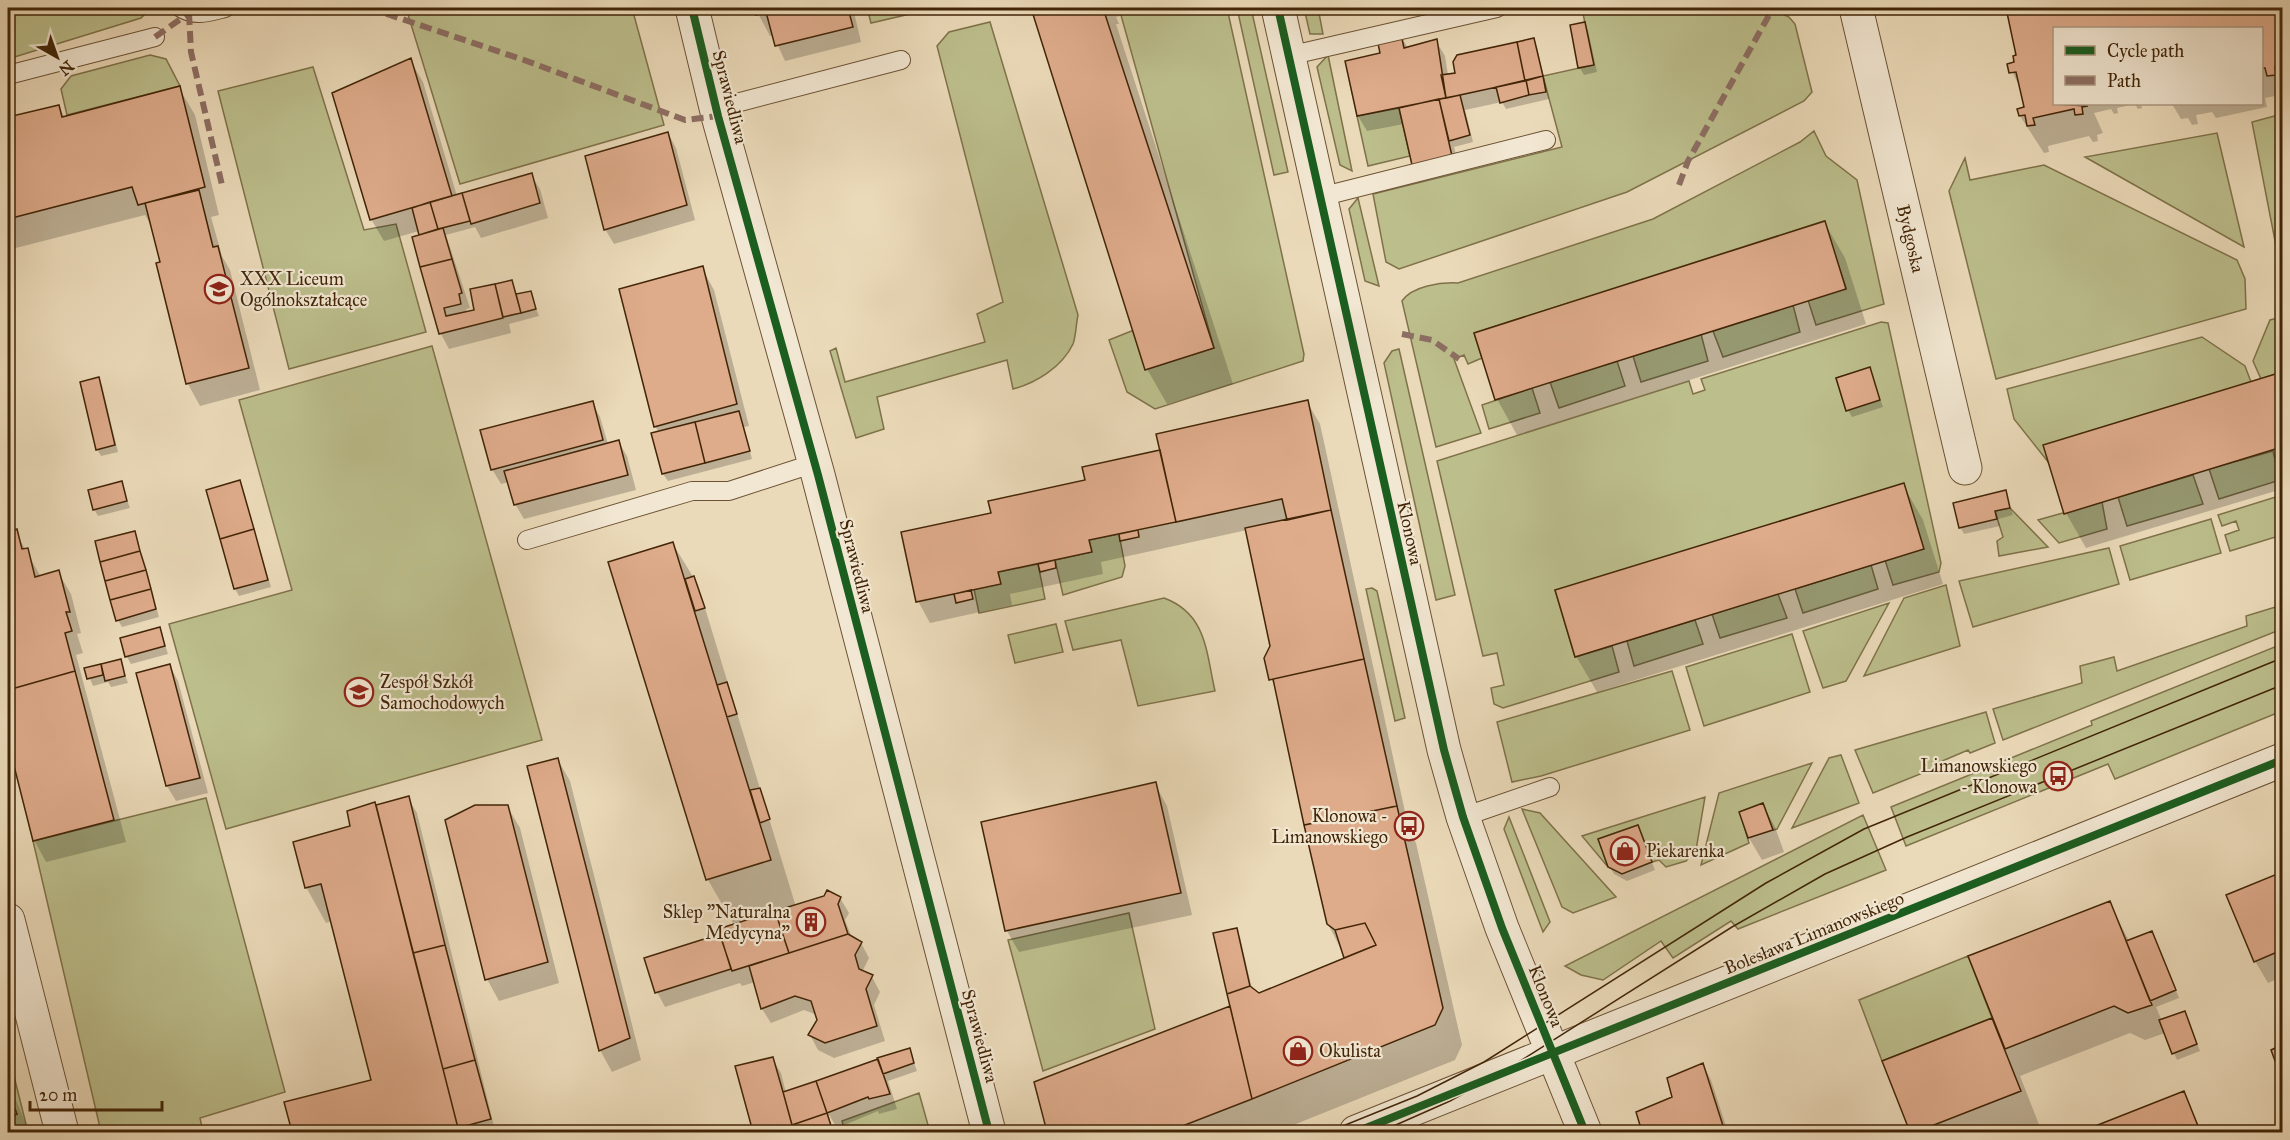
<svg xmlns="http://www.w3.org/2000/svg" width="2290" height="1140" font-family="'IM FELL Great Primer',serif">
<style>
.green{fill:#bcbe8c;stroke:#7f724a;stroke-width:1.5;fill-rule:evenodd}
.shadow{fill:#0003}
.building{fill:#deab8b;stroke:#422507;stroke-width:1.5}
.lines{fill:none;stroke-linecap:round;stroke-linejoin:round}
.service-casing{stroke:#6c5234;stroke-width:20}
.minor-casing{stroke:#6c5234;stroke-width:35}
.tertiary-casing{stroke:#6c5234;stroke-width:35}
.service{stroke:#f2e7d2;stroke-width:18}
.minor{stroke:#f2e7d2;stroke-width:33}
.tertiary{stroke:#f2e7d2;stroke-width:33}
.tram{stroke:#422507;stroke-width:1.5}
.quiet{stroke:#8d6e63;stroke-width:6;stroke-dasharray:12 6;stroke-linecap:butt}
.cycleway-casing{stroke:#f2e7d2;stroke-width:11}
.cycleway{stroke:#1b5e20;stroke-width:8}
.labels{text-anchor:middle;stroke-width:4.5;stroke-linejoin:round;paint-order:stroke}
.street-label{font-size:18px;fill:#422507;stroke:#f2e7d2}
.poi-label{font-size:18px;fill:#422507;stroke:#f2e7d2;text-anchor:start}
</style>
<rect width="100%" height="100%" fill="#ebdab9"/>
<filter id="stains"><feTurbulence type="fractalNoise" baseFrequency=".00333" numOctaves="4"/><feColorMatrix values="0 0 0 0 .2 0 0 0 0 .09 0 0 0 0 .02 0 0 0 .5 -.17"/></filter>
<radialGradient id="worn" r=".72"><stop offset=".6" stop-color="#630" stop-opacity="0"/><stop offset="1" stop-color="#630" stop-opacity=".3"/></radialGradient>
<path class="green" d="M8,8H151L141,18L8,59Z
M406,8H632L664,125L460,184Z
M867,8H936L871,23Z
M1119,8H1227L1304,354L1303,361L1155,409L1127,392L1109,340L1134,330L1146,369L1214,348Z
M1237,8H1251L1288,172L1274,175Z
M1304,8H1318L1323,34H1310Z
M1582,8H1769L1789,17L1795,24L1812,92L1804,101L1627,192L1399,269L1386,262L1373,194L1562,147L1543,76L1593,65Z
M990,22L1078,315C1076,324 1076,336 1073,344C1062,367 1036,383 1013,389L1007,360L877,397L884,429L856,438L830,351L836,348L845,382L985,342L977,314L1003,302L937,46L949,32Z
M150,55L166,59L180,86L67,115L61,89L71,76Z
M1328,55L1352,171L1340,165L1317,67Z
M313,67L364,230L396,224L426,332L289,369L218,91Z
M1399,108L1410,156L1368,166L1357,116Z
M2282,114V277L2252,122Z
M1814,131L1826,156L1857,180L1884,304L1816,325L1808,300L1846,288L1824,221L1474,333L1482,358L1468,364L1464,355L1454,359L1481,433L1436,447L1402,301C1412,286 1441,282 1458,283L1653,219L1800,142Z
M2217,133L2244,247L2085,157Z
M1965,158L1970,180L2044,165L2237,260L2245,279L2246,309L1996,379L1949,191Z
M1358,198L1379,286L1365,281L1349,209Z
M1793,305L1800,332L1723,357L1713,331Z
M2282,317V372L2261,379L2253,361L2270,320Z
M1881,322L1888,323L1941,563L1939,572L1893,585L1885,560L1555,590L1575,657L1612,646L1619,672L1503,708L1494,704L1491,688L1504,685L1497,653L1483,656L1437,461L1689,381L1693,394L1705,390L1701,379ZM1870,368L1846,410L1836,378Z
M1701,334L1708,361L1641,382L1633,356Z
M2202,337L2245,366L2251,382L2049,463L2014,419L2007,389Z
M432,346L542,740L226,829L169,624L292,590L239,400Z
M1399,349L1455,595L1436,600L1384,363L1392,351Z
M1617,361L1625,386L1559,408L1550,382Z
M1532,388L1540,413L1489,429L1482,405Z
M2273,451L2280,480L2219,499L2209,469Z
M2193,475L2203,504L2127,526L2118,497Z
M2282,495V535L2230,551L2225,535L2239,530L2236,521L2222,526L2218,515Z
M2102,502L2107,529L2059,543L2038,520Z
M2010,508L2045,544L2048,547L1999,556L1997,541L2003,537L1995,511Z
M2211,519L2221,553L2130,580L2120,546Z
M1119,534L1125,566L1122,577L1063,595L1055,560L1091,552L1089,540Z
M2109,548L2119,584L1973,627L1959,581Z
M1038,564L1045,599L979,613L974,589L1000,584L998,572Z
M1871,565L1878,589L1803,613L1795,589Z
M1946,585L1960,646L1864,676L1904,598Z
M1372,588L1377,591L1405,718L1395,721L1366,589Z
M1778,594L1787,618L1720,638L1712,614Z
M1164,598C1207,614 1206,652 1215,691L1138,706L1121,640L1073,650L1065,621Z
M1889,603L1846,681L1823,688L1803,631Z
M2282,605V629L2003,740L1993,709L2082,683L2080,666L2114,657L2117,671L2247,626L2246,616Z
M1695,620L1703,644L1634,666L1627,641Z
M1056,624L1063,652L1015,663L1008,635Z
M1792,634L1810,692L1704,726L1686,667Z
M2282,644V711L2115,779L2108,764L1906,846L1891,807L2092,725L2091,721Z
M1672,671L1690,730L1541,776L1512,782L1497,722Z
M1986,712L1995,743L1970,753L1968,750L1940,762V766L1873,793L1855,750Z
M1841,755L1859,803L1792,828L1829,758Z
M1812,763L1777,829L1773,830L1763,803L1740,812L1749,843L1701,865L1719,793Z
M1705,797L1696,850L1686,861L1666,867L1659,860L1652,862L1638,825L1598,839L1608,867L1582,836Z
M206,798L285,1092L200,1118L203,1132H101L33,841Z
M1522,809L1540,813L1616,897L1573,913L1562,907Z
M1863,815L1886,870L1738,929L1731,921L1673,958L1661,941L1603,980L1581,975L1565,966Z
M1509,817L1550,922L1543,932L1504,829Z
M1129,913L1155,1029L1043,1071L1008,940Z
M1968,956L1992,1018L1882,1061L1859,1000Z
M8,1052L28,1132H8V1118L17,1114L8,1091Z
M919,1093L930,1132H845L842,1121Z"/>
<path class="shadow" d="M755,8H853L861,42L785,61L773,35L770,36Z
M1033,8H1149L1116,17L1119,24H1116L1233,384L1167,404L1147,369Z
M2008,8H2282V101L2279,95L2265,98L2267,107L2216,118L2212,112L2196,115L2198,124L2192,125L2188,118L2181,119L2172,104H2262V28H2054V104H2141L2142,108L2138,109L2135,104L2117,108L2118,113L2114,114L2111,109L2094,113L2103,133L2097,135L2098,141L2093,142L2089,136L2048,146L2049,152L2044,153L2020,116L2025,108L2022,92L2009,65L2015,63L2018,56Z
M1584,23L1588,30L1597,72L1584,75L1580,68L1571,26Z
M1400,35L1408,48L1436,41L1445,56L1448,75L1533,39L1537,47L1549,99L1506,109L1502,102L1465,110L1473,142L1454,147L1460,171L1404,124L1367,131L1358,116L1347,62L1382,54Z
M410,60L423,82L457,196L531,175L540,189L548,218L481,238L475,227L446,235L470,308L466,309L467,313L476,311L472,290L512,281L517,295L530,293L539,316L509,324L511,333L449,349L441,334L413,238L421,236L419,231L384,241L371,219Z
M179,88L195,115L219,215L211,217L222,256L230,270L260,390L200,406L188,384L158,264L161,263L152,227L145,215L8,250V132L59,107L65,118Z
M668,133L676,148L695,220L614,244L605,229Z
M1824,222L1845,258L1866,324L1517,435L1497,399Z
M702,268L714,290L749,426L744,427L752,459L668,481L663,474L659,433L655,426Z
M1869,369L1883,407L1852,417L1848,410Z
M2282,374V489L2086,548L2066,513L2045,446Z
M98,379L102,386L118,452L101,456L97,449Z
M592,402L600,417L608,444L618,441L627,456L636,490L524,519L515,504L509,482L501,484L492,469Z
M1307,402L1320,424L1409,830L1416,843L1462,1045L1455,1060L1276,1132L1269,1125L1251,1132H1049L1035,1083L1232,1014L1236,930L1240,937L1252,989L1259,994L1346,959L1328,924L1277,690L1271,679L1272,646L1247,530L1101,562L1103,574L1010,594L1012,605L930,623L918,601L992,514L1162,451Z
M240,482L271,587L239,596L235,589Z
M121,483L130,508L98,516L94,509Z
M1903,485L1923,520L1943,584L1597,692L1576,656Z
M2005,492L2013,515L1998,519L2000,526L1964,534L1960,527Z
M8,519L41,577L58,572L71,594L81,633L77,634L83,653L76,655L126,842L46,862L34,840L8,737Z
M134,532L159,617L122,627L118,620Z
M673,544L698,585L796,907L840,898L849,913L845,920L852,938L861,943L869,958L862,972L872,977L880,992L874,1005L885,1041L834,1058L818,1050L810,1035L818,1020L817,1015L804,1010L771,1023L762,1009L755,982L742,986L740,983L665,1007L657,992L722,935L773,914L772,911L733,923L708,880L610,563Z
M160,628L168,654L131,664L127,657Z
M120,661L128,683L111,687L108,682L93,686L86,669Z
M170,666L178,681L208,793L176,801L167,786L138,674Z
M558,760L570,781L641,1060L612,1072L600,1050Z
M1155,784L1167,806L1192,915L1019,952L1007,931L982,823Z
M408,798L417,813L494,1126L470,1132H294L286,1103L373,1081L332,921L326,923L306,887L352,828L375,807Z
M1763,805L1775,827L1784,852L1762,860L1749,838L1741,813Z
M507,806L520,828L559,983L499,1001L487,979Z
M1637,826L1655,870L1627,881L1614,874L1609,866Z
M2282,873V977L2268,983L2255,961L2228,896Z
M2109,902L2129,941L2155,940L2179,998L2156,1007L2162,1021L2185,1013L2200,1051L2177,1060L2165,1033L2145,1040L2130,1033L2020,1076L2040,1127L2025,1132H1911L1884,1062L1997,1026Z
M909,1049L917,1071L888,1081L897,1109L879,1114L878,1111L837,1128L828,1113L833,1132H754L737,1067L772,1058L781,1073L786,1093Z
M1703,1065L1711,1080L1728,1132H1644L1638,1113L1674,1097Z
M8,1080L29,1132H8Z
M2183,1092L2202,1132H2084Z"/>
<path class="building" d="M754,8H784L756,15Z
M784,8H848L853,27L775,46L766,12Z
M1031,8H1103L1214,348L1145,370Z
M2006,8H2282V65L2275,67L2276,75L2267,76L2265,68H2262V28H2054V104L2088,106L2082,107L2083,114L2075,115L2074,109L2033,118L2035,125L2027,126L2025,115L2019,116L2017,109L2024,107L2016,72L2009,73L2007,64L2014,62L2013,56L2016,55Z
M1585,22L1594,65L1578,68L1570,25Z
M1401,34L1404,48L1437,39L1446,98L1357,116L1345,61L1380,53L1377,39Z
M1534,38L1543,76L1525,81L1517,42Z
M1517,42L1525,81L1446,98L1441,75L1455,73L1453,62L1457,55Z
M411,58L452,196L370,220L332,93Z
M1543,76L1546,92L1529,95L1526,80Z
M1526,80L1529,95L1500,103L1496,87Z
M180,86L205,187L138,205L132,187L8,219V130L11,129L8,117L59,105L62,117Z
M1460,95L1470,135L1449,141L1439,99Z
M1439,99L1452,156L1412,165L1399,108Z
M668,132L687,205L604,230L585,156Z
M532,173L540,203L471,224L462,193Z
M199,190L213,247L218,246L249,368L186,384L156,263L160,262L145,203Z
M462,193L470,221L438,229L430,202Z
M430,202L438,229L419,235L412,208Z
M1825,221L1846,289L1495,400L1474,333Z
M443,228L452,259L420,267L412,237Z
M452,259L462,293L459,294L461,304L444,308L446,316L474,310L470,289L495,284L503,318L439,334L420,267Z
M703,266L737,404L654,427L619,289Z
M512,280L521,313L503,317L495,284Z
M531,291L536,309L521,313L516,294Z
M1870,367L1880,400L1846,411L1836,378Z
M2282,372V447L2064,514L2043,445Z
M99,377L115,445L96,450L80,382Z
M1308,400L1331,510L1287,520L1282,499L1176,522L1156,434Z
M593,401L603,440L491,470L480,430Z
M739,411L750,451L705,463L695,422Z
M695,422L705,463L662,474L651,433Z
M619,440L628,475L514,505L504,471Z
M1160,450L1176,522L1089,540L1092,552L998,572L1001,584L916,602L901,532L991,513L988,501L1085,480L1082,467Z
M240,480L254,529L220,539L206,490Z
M122,481L127,501L93,510L88,490Z
M1904,483L1924,549L1575,657L1555,590Z
M2006,490L2010,508L1995,511L1997,519L1959,528L1953,503Z
M1331,510L1364,659L1269,680L1264,658L1270,646L1245,528Z
M17,529L22,549L28,548L35,577L59,570L70,612H66L72,631L65,633L75,671L8,690V532Z
M254,529L268,580L234,589L220,539Z
M1138,530L1139,537L1120,541L1119,534Z
M135,531L140,551L100,562L95,541Z
M673,542L771,860L706,880L608,562Z
M140,551L146,570L105,581L100,562Z
M1055,560L1056,568L1040,572L1038,564Z
M146,570L151,589L110,600L105,581Z
M694,576L705,608L695,611L685,579Z
M151,589L156,609L116,621L110,600Z
M971,590L973,599L956,603L954,594Z
M160,627L165,646L125,657L120,638Z
M121,659L125,676L105,681L101,664Z
M1364,659L1397,806L1304,825L1273,679Z
M101,664L103,675L87,679L84,668Z
M170,664L200,778L166,786L136,673Z
M75,671L114,820L33,841L8,742V690Z
M727,682L737,714L727,717L717,685Z
M558,758L630,1038L599,1051L527,766Z
M1156,782L1181,893L1005,931L981,822Z
M760,788L770,819L760,823L750,790Z
M409,796L445,945L413,953L376,805Z
M375,802L458,1128L439,1132H292L284,1102L371,1080L321,884L305,888L293,842L350,826L347,811Z
M1763,803L1773,830L1748,838L1739,812Z
M475,805H508L548,962L485,980L445,820Z
M1397,806L1443,1008L1435,1025L1252,1099L1227,994L1250,986L1259,993L1376,945L1365,923L1335,930L1327,924L1304,825Z
M1638,825L1652,862L1622,874L1608,867L1598,839Z
M2282,872V950L2254,962L2226,895Z
M827,890L841,897L838,904L848,934L789,953L775,911L824,896Z
M2110,901L2152,1005L2128,1013L2114,1006L2005,1049L1968,956Z
M775,911L789,953L732,971L718,929Z
M1365,923L1376,945L1344,958L1335,930Z
M1237,928L1250,986L1227,994L1213,933Z
M2152,931L2176,990L2150,1001L2126,941Z
M720,934L731,969L655,993L644,958Z
M848,934L862,942L855,955L859,969L873,975L866,989L877,1026L825,1043L808,1035L817,1020L811,1001L795,996L761,1009L749,966Z
M445,945L475,1060L443,1069L413,953Z
M1230,1006L1252,1099L1167,1132H1047L1034,1082Z
M2185,1011L2197,1044L2172,1054L2159,1020Z
M1992,1018L2021,1091L1916,1132H1910L1882,1061Z
M2282,1045V1080L2271,1050Z
M910,1048L914,1063L883,1074L877,1058Z
M773,1057L783,1092L794,1132H753L735,1066Z
M878,1059L890,1094L869,1099L868,1097L827,1113L816,1081Z
M475,1060L491,1119L458,1128L443,1069Z
M1703,1063L1725,1132H1642L1636,1112L1672,1097L1667,1078Z
M816,1081L827,1113L792,1125L783,1092Z
M8,1091L17,1114L8,1118Z
M2184,1091L2200,1131L2080,1132Z
M827,1113L833,1132H794L792,1125Z"/>
<g class="lines">
<g class="service-casing">
<path id="service" d="M181,8C195,17 209,12 225,8
M1288,56L1497,8
M8,75L155,37
M717,108L901,60
M1320,197L1546,140
M527,540L692,491H729L815,463
M1463,817L1550,787"/>
</g>
<g class="minor-casing">
<g id="minor">
<path d="M692,8L718,116L818,475L989,1132"/>
<path id="s1" d="M1856,8L1965,468"/>
<path d="M8,920L62,1132"/>
</g>
</g>
<g class="tertiary-casing">
<path id="tertiary" d="M1278,8L1444,750L1463,817L1502,928L1585,1132
M1356,1132L2282,760"/>
</g>
<use href="#service" class="service"/>
<use href="#minor" class="minor"/>
<use href="#tertiary" class="tertiary"/>
<path class="tram" d="M1328,1132L1417,1096L1484,1062L1766,883L1864,829L2282,658
M1380,1132L1450,1101L1506,1070L1732,927L1825,874L1907,837L2282,685"/>
<path class="quiet" d="M369,8L524,60L685,120L718,116
M189,13L191,52L222,185
M155,37L189,13
M1679,185L1688,161L1773,8
M1402,334L1432,340L1459,359"/>
<g class="cycleway-casing">
<path id="cycleway" d="M692,8L718,116L818,475L989,1132
M1278,8L1444,750L1463,817L1502,928L1585,1132
M1356,1132L2282,760"/>
</g>
<use href="#cycleway" class="cycleway"/>
</g>
<defs>
<g id="school-ring" transform="scale(1.5)"><circle r="9.5" fill="#f2e7d2" stroke="#8f2418" stroke-width="1.5"/><path d="M0-5L7-2L0 1L-7-2ZM-4 1L0 2.5L4 1V4Q0 6-4 4Z" fill="#8f2418"/></g>
<g id="bus-ring" transform="scale(1.5)"><circle r="9.5" fill="#f2e7d2" stroke="#8f2418" stroke-width="1.5"/><path d="M-5-6H5V4H4V6H2V4H-2V6H-4V4H-5ZM-3.5-4V0h7V-4ZM-3.5 1.2v1.5H-2V1.2ZM2 1.2v1.5H3.5V1.2Z" fill="#8f2418"/></g>
<g id="shop-ring" transform="scale(1.5)"><circle r="9.5" fill="#f2e7d2" stroke="#8f2418" stroke-width="1.5"/><path d="M-5-2.5h2.3a2.7 3.5 0 0 1 5.4 0H5L5.5 6h-11ZM-1.5-2.5h3a1.5 2.3 0 0 0-3 0Z" fill="#8f2418"/></g>
<g id="building-ring" transform="scale(1.5)"><circle r="9.5" fill="#f2e7d2" stroke="#8f2418" stroke-width="1.5"/><path d="M-4-6H4V6H1V3H-1V6H-4ZM-2.5-4.3h1.7v1.8h-1.7ZM.8-4.3h1.7v1.8H.8ZM-2.5-1h1.7V.8h-1.7ZM.8-1h1.7V.8H.8Z" fill="#8f2418"/></g>
</defs>
<g fill-rule="evenodd">
<use href="#school-ring" x="219" y="289"/>
<use href="#school-ring" x="359" y="692"/>
<use href="#bus-ring" x="2058" y="776"/>
<use href="#bus-ring" x="1409" y="826"/>
<use href="#shop-ring" x="1625" y="851"/>
<use href="#building-ring" x="811" y="922"/>
<use href="#shop-ring" x="1298" y="1051"/>
</g>
<g class="labels">
<g class="street-label">
<text transform="translate(730 97) rotate(76)" y="6">Sprawiedliwa</text>
<text dy="6" stroke="none"><textPath href="#s1" startOffset="237">Bydgoska</textPath></text>
<text transform="translate(1410 533) rotate(78)" y="6">Klonowa</text>
<text transform="translate(857 566) rotate(76)" y="6">Sprawiedliwa</text>
<text transform="translate(1814 933) rotate(-22)" y="6">Bolesława Limanowskiego</text>
<text transform="translate(1546 996) rotate(68)" y="6">Klonowa</text>
<text transform="translate(980 1036) rotate(75)" y="6">Sprawiedliwa</text>
</g>
<g class="poi-label">
<text x="240" y="285">XXX Liceum<tspan x="240" dy="21">Ogólnokształcące</tspan></text>
<text x="380" y="688">Zespół Szkół<tspan x="380" dy="21">Samochodowych</tspan></text>
<text x="2037" y="772" text-anchor="end">Limanowskiego<tspan x="2037" dy="21">- Klonowa</tspan></text>
<text x="1388" y="822" text-anchor="end">Klonowa -<tspan x="1388" dy="21">Limanowskiego</tspan></text>
<text x="1646" y="857">Piekarenka</text>
<text x="790" y="918" text-anchor="end">Sklep "Naturalna<tspan x="790" dy="21">Medycyna"</tspan></text>
<text x="1319" y="1057">Okulista</text>
</g>
</g>
<rect width="2290" height="1140" fill="none" stroke="#ebdab9" stroke-width="30"/>
<rect x="9" y="9" width="2272" height="1122" fill="none" stroke="#422507" stroke-width="3"/>
<rect x="15" y="15" width="2260" height="1110" fill="none" stroke="#422507" stroke-width="1.5"/>
<rect x="2053" y="27" width="210" height="78" fill="#f2e7d2" stroke="#ac9981" stroke-width="1.5"/>
<rect x="2065" y="46" width="30" height="9" fill="#1b5e20" stroke="#ac9981" stroke-width="1.5"/>
<text x="2107" y="57" font-size="18" fill="#422507">Cycle path</text>
<rect x="2065" y="76" width="30" height="9" fill="#8d6e63" stroke="#ac9981" stroke-width="1.5"/>
<text x="2107" y="87" font-size="18" fill="#422507">Path</text>
<g transform="translate(57 57) rotate(140)" stroke="#f2e7d2" stroke-width="4.5" paint-order="stroke">
<path d="M0-4.5L10 22L0 15L-10 22Z" fill="#422507"/>
<text y="-9" font-size="16" font-weight="bold" text-anchor="middle" fill="#422507">N</text>
</g>
<path d="M30 1101v9h132v-9" fill="none" stroke="#422507" stroke-width="3"/>
<text x="39" y="1101" font-size="18" fill="#422507" stroke="#f2e7d2" stroke-width="4.5" paint-order="stroke">20 m</text>
<rect width="100%" height="100%" filter="url(#stains)"/>
<rect width="100%" height="100%" fill="url(#worn)"/>
</svg>
